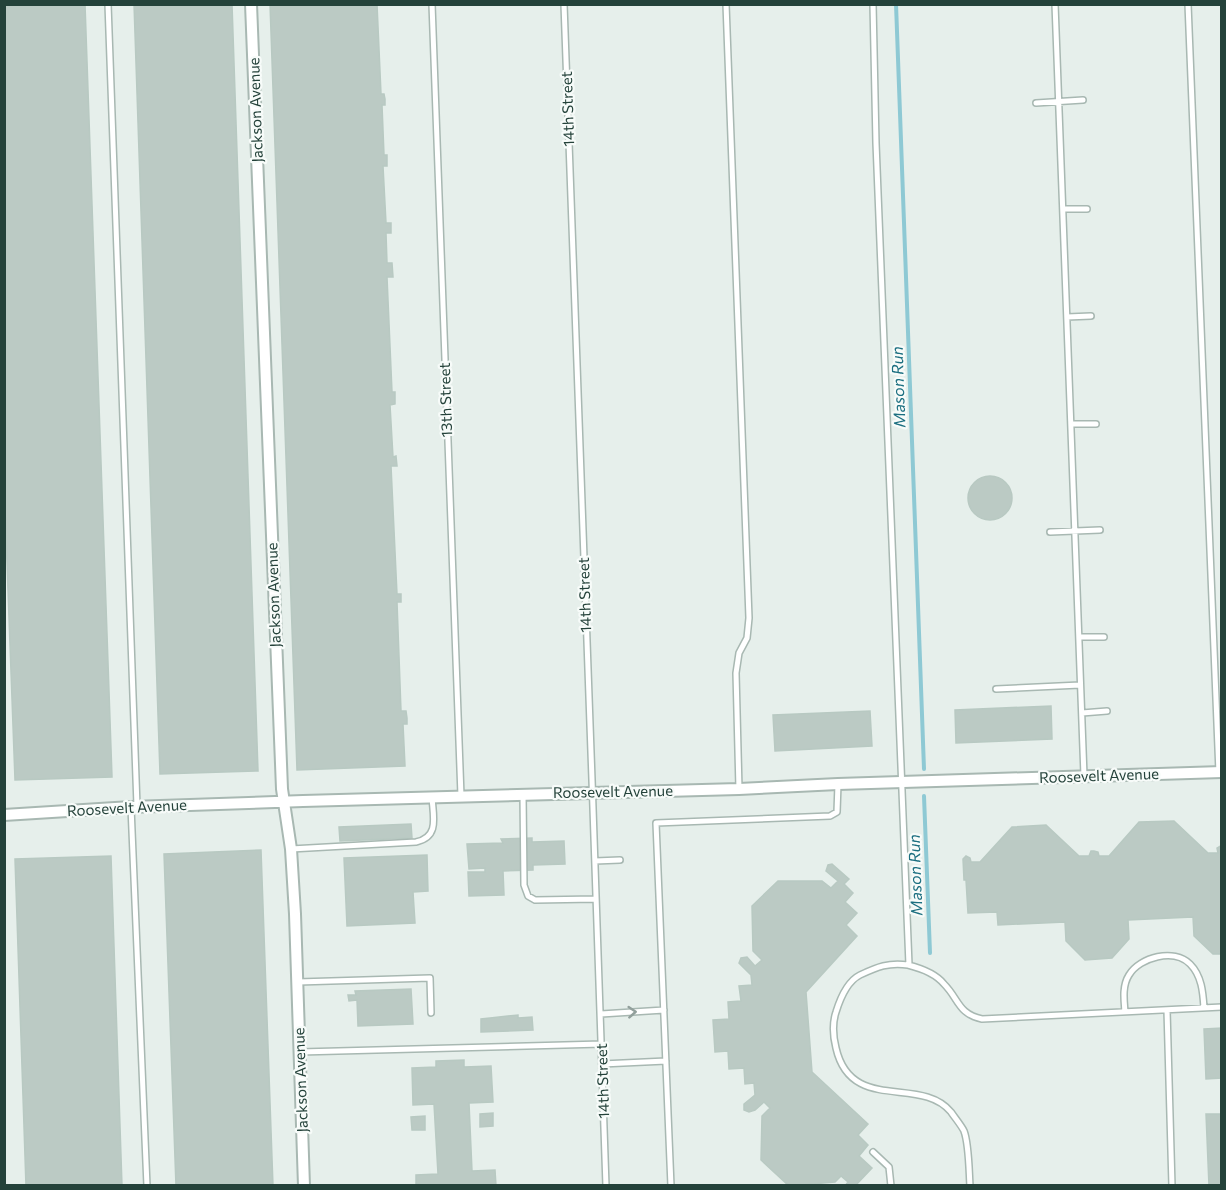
<svg xmlns="http://www.w3.org/2000/svg" width="1226" height="1190" font-family="Commissioner,sans-serif">
<style>
.lines{fill:none;stroke-linecap:round;stroke-linejoin:round}
.stream{stroke:#8ec9d4;stroke-width:4}
.building{fill:#bbcac4;stroke:#b8c9c2;stroke-width:1.5}
.lane-casing{stroke:#a8b8b2;stroke-width:8}
.street-casing{stroke:#a8b8b2;stroke-width:14}
.lane{stroke:#fff;stroke-width:5}
.street{stroke:#fff;stroke-width:10}
.oneway{stroke:#92a09c}
.labels{text-anchor:middle;stroke-width:4.5;stroke-linejoin:round;paint-order:stroke}
.street-label{font-size:15px;fill:#24423a;stroke:#f7fbf9}
.water-label{font-size:16px;font-style:italic;fill:#1c6f80;stroke:#f7fbf9}
</style>
<rect width="100%" height="100%" fill="#e6efeb"/>
<g class="lines">
<path class="stream" d="M896,4L924,769
M924,796L930,953"/>
</g>
<path class="building" d="M4,4H85L112,777L15,780L4,482Z
M134,4H232L258,771L160,774Z
M270,4H377L381,94H384L385,99V105H382L384,155H387V166H383L386,223H391V233H386L387,263H392L393,277H387L392,392H395V404L390,405L393,457L396,456L397,466H391L397,594H401V602H397L401,711H406L407,718V724H403L405,766L297,770Z
M968 498a22 22 0 1 1 44 0a22 22 0 1 1-44 0Z
M1051,706L1052,739L956,743L955,710Z
M870,711L872,746L775,751L773,715Z
M1174,821L1208,853H1218L1217,848L1222,845V954H1213L1194,936L1193,917L1128,920L1129,939L1112,958L1085,960L1066,941L1065,922L998,925L997,912L968,913L966,880H964L963,859L966,856L970,858L971,862H980L1012,827L1046,825L1079,856H1089L1091,851H1094L1098,852L1099,856H1109L1139,822Z
M411,824L412,838L340,841L339,827Z
M532,838V842L564,841L565,864L533,865V870L503,871L504,895L469,896L468,872H485V868L469,869L467,844L503,843L501,839Z
M261,850L273,1186H176L164,854Z
M427,855L428,891L413,892L415,923L347,926L344,858Z
M111,856L122,1186H26L15,859Z
M832,864L849,879L844,884L853,893L845,902L857,913L846,925L857,936L806,992L812,1072L868,1124L858,1135L868,1145L859,1156L872,1168L855,1186H845L848,1182L841,1176L835,1182L789,1186L761,1160L762,1116L770,1108L764,1102L755,1110L749,1112L744,1110V1104L755,1095L754,1083L745,1084L744,1068L729,1069L728,1051L715,1052L713,1020L729,1019L728,1002L741,1001L739,986L752,985L751,975L739,963L741,958L747,957L755,966L762,960L753,951L752,906L778,881H822L831,888L838,881L826,871L828,865Z
M411,989L413,1024L358,1026L357,1000L349,1001L348,995H356L355,991Z
M518,1015V1018L532,1017L533,1030L481,1032V1019Z
M1222,1028V1078L1206,1079L1204,1029Z
M464,1060V1067L491,1066L493,1102L469,1103L472,1171L495,1170L496,1186H416V1175L438,1174L434,1104L413,1105L412,1068L436,1067V1061Z
M493,1113V1126L480,1127V1114Z
M1206,1114H1222V1186H1209Z
M425,1116V1130H412L411,1117Z"/>
<g class="lines">
<g class="lane-casing">
<path id="lane" d="M108,4L137,806
M432,4L461,796
M564,4C580,398 592,792 606,1186
M726,4L749,618L747,638L739,653L736,673L739,789
M873,4L876,143L909,965
M1055,4L1084,776
M1188,4L1219,773
M1036,103L1083,100
M1063,209H1087
M1067,317L1091,316
M1071,424H1096
M1050,532L1100,530
M1079,637H1104
M996,689L1080,685
M1082,713L1107,711
M523,794L524,885L528,896L535,900L596,899
M131,807L147,1186
M291,849L416,842C440,837 433,816 432,797
M595,861L620,860
M298,982L430,978L431,1013
M1167,1010L1172,1186
M1125,1012C1124,1000 1122,986 1129,975C1140,957 1174,948 1190,964C1202,976 1203,993 1204,1008
M601,1014L664,1010
M300,1052L602,1044
M602,1064L666,1061
M873,1152L889,1167L891,1186
M671,1186L656,823L830,816L837,812L838,784
M970,1186C969,1171 969,1144 964,1131C961,1125 955,1118 951,1112C921,1075 851,1114 836,1048C833,1036 832,1024 836,1012C840,999 848,981 860,975C877,967 889,962 908,965C920,968 936,974 944,984C959,999 958,1014 982,1019L1222,1007"/>
</g>
<g class="street-casing">
<path id="street" d="M251,4L282,789L291,849L295,914L304,1186
M4,815L131,807L303,801L739,789L838,784L1222,772"/>
</g>
<use href="#lane" class="lane"/>
<use href="#street" class="street"/>
</g>
<defs><path id="oneway-chevron" d="M-2-3.5L2.5 0L-2 3.5" fill="none" stroke-width="1.6" stroke-linecap="round" stroke-linejoin="round" transform="scale(1.5)"/></defs>
<use class="oneway" href="#oneway-chevron" transform="translate(632 1012) rotate(-4)"/>
<g class="labels">
<g class="street-label">
<text transform="translate(568 109) rotate(-92)" y="5">14th Street</text>
<text transform="translate(256 110) rotate(-92)" y="5">Jackson Avenue</text>
<text transform="translate(446 400) rotate(-92)" y="5">13th Street</text>
<text transform="translate(274 595) rotate(-92)" y="5">Jackson Avenue</text>
<text transform="translate(585 595) rotate(-92)" y="5">14th Street</text>
<text transform="translate(1099 776) rotate(-2)" y="5">Roosevelt Avenue</text>
<text transform="translate(613 792) rotate(-1)" y="5">Roosevelt Avenue</text>
<text transform="translate(127 808) rotate(-3)" y="5">Roosevelt Avenue</text>
<text transform="translate(301 1080) rotate(-92)" y="5">Jackson Avenue</text>
<text transform="translate(603 1081) rotate(-92)" y="5">14th Street</text>
</g>
<g class="water-label">
<text transform="translate(898 387) rotate(-92)" y="6">Mason Run</text>
<text transform="translate(915 875) rotate(-92)" y="6">Mason Run</text>
</g>
</g>
<rect width="1226" height="1190" fill="none" stroke="#24423a" stroke-width="12"/>
</svg>
